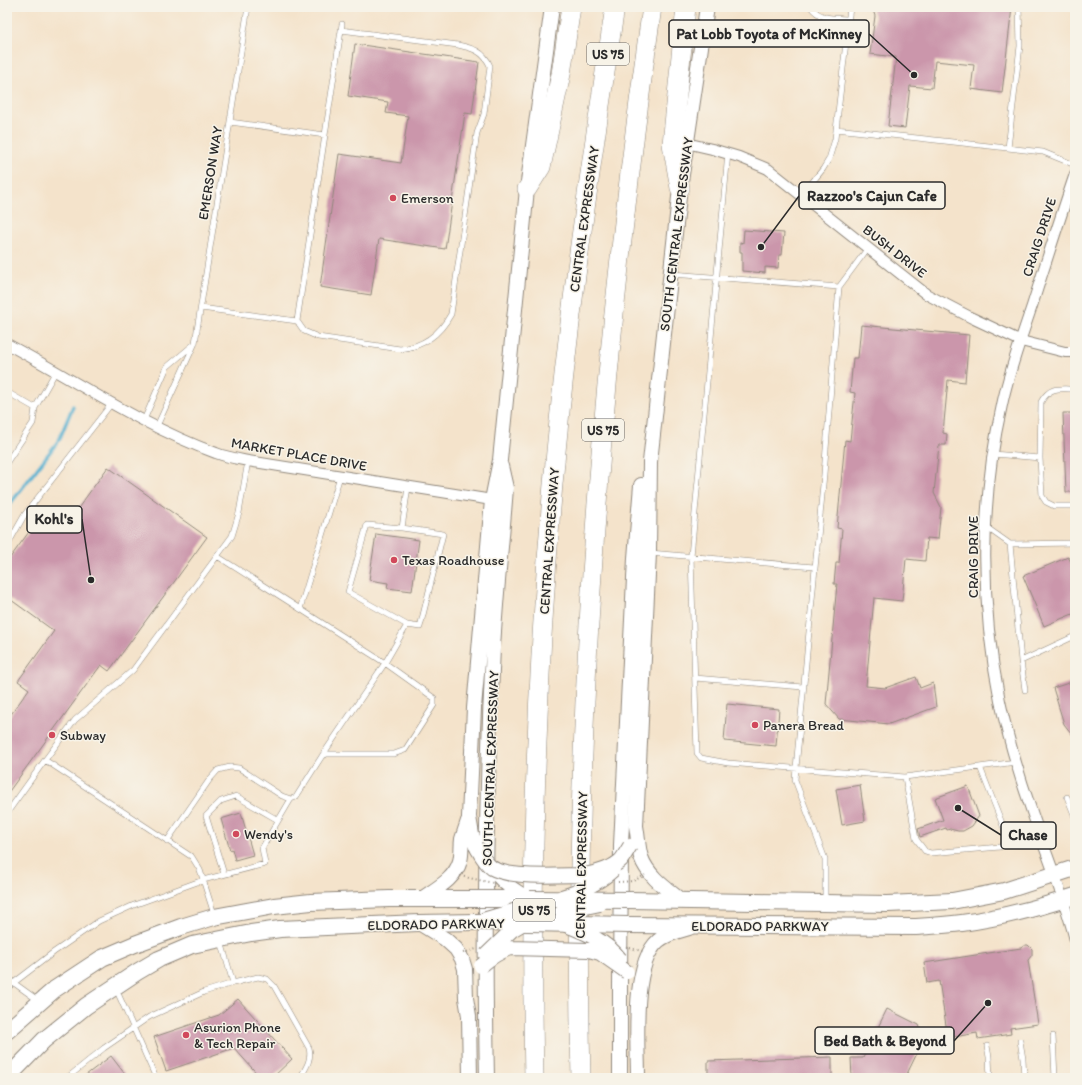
<svg xmlns="http://www.w3.org/2000/svg" width="1082" height="1085" font-family="Itim,sans-serif">
<style>
.lines{fill:none;stroke-linecap:round;stroke-linejoin:round}
.stream{stroke:#50aecf;stroke-width:3.5}
.building{fill:#cb96ab}
.lane-casing{stroke:#90877b;stroke-width:6}
.street-casing{stroke:#90877b;stroke-width:12}
.secondary-casing{stroke:#90877b;stroke-width:16}
.primary-casing{stroke:#90877b;stroke-width:18}
.highway-casing{stroke:#90877b;stroke-width:20}
.lane{stroke:#fff;stroke-width:5}
.street{stroke:#fff;stroke-width:10}
.secondary{stroke:#fff;stroke-width:14}
.primary{stroke:#fff;stroke-width:16}
.highway{stroke:#fff;stroke-width:19}
.secondary-bridge-casing{stroke:#90877b;stroke-width:16;stroke-linecap:butt}
.primary-bridge-casing{stroke:#90877b;stroke-width:18;stroke-linecap:butt}
.path-bridge{stroke:#90877b;stroke-width:2;stroke-dasharray:1 3;stroke-linecap:butt}
.secondary-bridge{stroke:#fff;stroke-width:14}
.primary-bridge{stroke:#fff;stroke-width:16}
.poi-dot{fill:#d1495b;stroke:#f7f3e8;stroke-width:1.5}
.labels{text-anchor:middle;stroke-width:3;stroke-linejoin:round;paint-order:stroke}
.shield{fill:#f7f3e8;stroke:#686764;stroke-width:1}
.shield-label{font-size:13px;font-weight:bold;fill:#2b2b2b}
.street-label{font-size:14px;fill:#2b2b2b;stroke:#f7f3e8}
.poi-label{font-size:14px;fill:#2b2b2b;stroke:#f7f3e8;text-anchor:start}
.leader{fill:none;stroke:#2b2b2b;stroke-width:1.5}
.callout-dot{fill:#2b2b2b;stroke:#f7f3e8;stroke-width:1.5}
.callout{fill:#f7f3e8;stroke:#2b2b2b;stroke-width:1.5}
.callout-label{font-size:15px;text-anchor:middle;font-weight:bold;fill:#2b2b2b}
</style>
<rect width="100%" height="100%" fill="#f7f3e8"/>
<filter id="ink" filterUnits="userSpaceOnUse"><feTurbulence type="fractalNoise" baseFrequency=".025" numOctaves="2"/><feDisplacementMap in="SourceGraphic" scale="8" xChannelSelector="R" yChannelSelector="G"/><feConvolveMatrix kernelMatrix="1 2 1 2 8 2 1 2 1" color-interpolation-filters="sRGB"/></filter>
<filter id="wash" filterUnits="userSpaceOnUse"><feTurbulence type="fractalNoise" baseFrequency=".012" numOctaves="4" result="noise"/><feDisplacementMap in="SourceGraphic" scale="16" xChannelSelector="R" yChannelSelector="G"/><feGaussianBlur stdDeviation="0.9" result="paint"/><feColorMatrix in="noise" values="0 0 0 0 0 0 0 0 0 0 0 0 0 0 0 0 0 1.4 0 .05"/><feComposite in="paint" operator="in"/></filter>
<g filter="url(#wash)">
<rect width="100%" height="100%" fill="#f4e3cb"/>
<g class="lines">
<path class="stream" d="M7,508L59,440L73,406"/>
</g>
<g id="blocks">
<path class="building" d="M872,7H1012L1002,93L971,89L974,65L935,61L932,88L910,86L905,128L888,126L896,57L870,54L875,16Z
M355,44L479,62L472,114L465,113L445,249L379,239L371,295L320,287L339,154L401,163L408,116L386,113L388,102L348,96Z
M744,230L784,233L782,255H779L778,268L765,267V273L742,271V252H740V242L743,243Z
M861,325L969,335L965,382L948,380L943,433L947,434L946,445H939L934,493L941,507L938,539L927,538L925,561L906,559L902,601L874,598L866,686L885,688L916,677L920,688L933,683L936,707L889,724L839,719L826,704L837,584H834L836,563H839L842,529L837,528L845,440L850,441L855,393L850,392L853,358H858Z
M1063,413H1075V492H1066Z
M108,467L207,537L109,671L101,665L7,794V720L29,689L18,681L54,631L7,597V562L42,514L63,529Z
M376,534L419,540L412,591L387,588L388,583L369,580Z
M1068,557L1071,562L1075,563V613L1044,626L1023,576Z
M1075,681V738L1064,724L1053,688Z
M727,704L779,709L776,746L724,741Z
M860,785L865,821L842,825L836,789Z
M968,786L979,816L972,826L963,831H958L950,829L947,830L946,828L920,837L918,829L943,820L935,798Z
M241,813L253,855L235,860L232,849L230,850L221,819Z
M1025,945H1028L1032,949V955L1028,960L1038,1024L1010,1028L1011,1034L978,1039L977,1033L948,1038L939,981L927,983L924,963L1021,948Z
M238,999L292,1059L272,1078H261L234,1048L166,1071L154,1037L219,1015Z
M887,1009L919,1025L924,1039L905,1078H852L851,1058H863Z
M111,1056L128,1078H82Z
M832,1057V1078H708V1061Z"/>
</g>
</g>
<g filter="url(#ink)">
<use href="#blocks" fill-opacity="0" stroke="#90877b" stroke-width="1"/>
<g class="lines">
<g class="lane-casing">
<path id="lane" d="M811,7C820,20 835,18 849,19
M836,129L1043,152L1075,165
M325,135L342,24
M1008,148L1020,46L1019,7
M728,153L691,556L697,753L701,758L728,763L905,777L1016,762
M801,196L823,169L829,159L835,139L850,7
M672,274L839,287
M201,308L297,321L325,135L230,122
M297,321L304,331L318,337L400,349C423,347 440,334 451,314L477,133L484,114L490,66C484,51 472,48 458,45L341,30
M7,392L35,408L56,371
M144,420L167,367L193,345
M157,426L195,343L248,7
M993,454L1040,458L1041,402C1050,386 1059,389 1075,389
M1040,458L1042,496L1046,502L1054,506H1075
M7,462L33,423L35,408
M986,527L1010,544L1021,661L1075,636
M402,528L367,525L348,592L407,625
M1010,544L1075,543
M7,546L25,514L112,403
M1075,552L1073,554L1075,559
M650,553L814,567
M217,556L385,663L407,625L420,627L443,534L402,528L408,487
M300,609L340,476
M1021,661L1025,690
M695,678L803,687
M905,777L916,839L925,851L931,853L1000,847L1007,842V836L980,767
M1067,797L1075,817
M7,813L45,760
M167,841L210,779L218,770L230,767L239,768L282,796L291,799L296,797L322,756L327,754H394L405,750L434,705V698L385,663L322,756
M224,874L206,816L221,801L236,796L278,820
M825,902V859L795,780L796,768L824,474L839,287L868,248
M214,914L200,870L192,857L45,760L75,720L133,670L232,536L239,513L248,461
M221,941L233,983
M7,978L39,1001
M7,988L54,952L99,921L134,905L203,880L265,864L262,848L291,799
M116,989L156,1078
M1053,1036L1055,1078
M1020,1041L1023,1059L1024,1078
M987,1046L989,1057L990,1078
M67,1078L104,1048L149,1017L204,992L233,983L258,977L267,979L274,986L309,1048C312,1059 306,1068 300,1078
M362,1078H390"/>
</g>
<g class="street-casing">
<path id="street" d="M686,143L712,149L739,157L768,169L926,294L972,318L1021,341L1065,352H1075
M1075,174C1060,218 1046,262 1032,306C1021,339 1009,371 1002,405C980,501 980,604 1000,701C1008,738 1019,775 1032,812C1046,854 1064,896 1075,940
M7,344C76,381 142,426 216,453C226,457 238,459 248,461L492,500"/>
</g>
<g class="secondary-casing">
<path id="secondary" d="M476,846L472,835L469,817L474,708L492,500L500,460L527,189L552,7
M491,867C501,881 514,892 530,899
M423,898C437,888 455,879 460,861C462,854 461,846 462,839C464,833 466,827 468,821
M682,901C667,889 648,877 641,857C638,848 638,836 636,826L649,553L650,462L680,188L707,7
M541,903L562,912
M419,923L445,939L456,949L462,959L465,969L466,998L469,1016L470,1078
M487,1078C484,935 486,791 493,648C496,594 502,541 506,488L501,466
M620,1078V986L621,845L635,558L641,485
M638,1078C638,1044 631,965 658,941C666,934 678,931 689,928"/>
</g>
<g class="primary-casing">
<path id="primary" d="M503,899H530
M628,900L888,904L952,901L1004,891L1075,868
M628,925L916,927C932,926 947,925 962,923C1001,918 1038,908 1075,896
M7,1031L55,989L102,958L135,944L181,927L214,917L274,906L311,902L389,899H477
M7,1078L44,1040L86,1006L137,972L159,959L192,945L251,933L280,929L419,923L477,922"/>
</g>
<g class="highway-casing">
<path id="highway" d="M680,188L672,144L686,7
M527,189L541,167L561,74L571,7
M534,1078C530,877 536,674 554,473C568,317 591,162 615,7
M581,1078C572,720 601,362 652,7"/>
</g>
<use href="#lane" class="lane"/>
<use href="#street" class="street"/>
<use href="#secondary" class="secondary"/>
<use href="#primary" class="primary"/>
<use href="#highway" class="highway"/>
<g class="secondary-bridge-casing">
<path id="secondary-bridge" d="M476,846C480,853 485,863 492,868C511,879 561,875 584,875C596,873 612,869 621,860C624,856 627,851 630,846
M562,897C581,891 598,884 613,870
M562,912L600,904
M483,920L541,903
M566,925C587,933 606,941 620,959
M486,955L512,930L527,921
M481,966C490,958 498,952 510,948L589,950L600,953L627,972"/>
</g>
<g class="primary-bridge-casing">
<path id="primary-bridge" d="M477,899H503
M530,899L628,900
M477,922L628,925"/>
</g>
<path class="path-bridge" d="M460,876L493,883
M618,882L633,881L645,875
M626,947L645,952
M463,953L476,949"/>
<use href="#secondary-bridge" class="secondary-bridge"/>
<use href="#primary-bridge" class="primary-bridge"/>
</g>
</g>
<g class="poi-dot">
<circle cx="393" cy="198" r="4"/>
<circle cx="394" cy="560" r="4"/>
<circle cx="755" cy="725" r="4"/>
<circle cx="52" cy="735" r="4"/>
<circle cx="236" cy="834" r="4"/>
<circle cx="186" cy="1035" r="4"/>
</g>
<g class="labels">
<g class="shield">
<rect x="587" y="43" width="42" height="22" rx="3"/>
<rect x="582" y="419" width="42" height="22" rx="3"/>
<rect x="513" y="899" width="42" height="22" rx="3"/>
</g>
<g class="shield-label">
<text x="608" y="59">US 75</text>
<text x="603" y="435">US 75</text>
<text x="534" y="915">US 75</text>
</g>
<g class="street-label">
<text transform="translate(210 173) rotate(-81)" y="5">EMERSON WAY</text>
<text transform="translate(584 219) rotate(-82)" y="5">CENTRAL EXPRESSWAY</text>
<text transform="translate(676 234) rotate(-83)" y="5">SOUTH CENTRAL EXPRESSWAY</text>
<text transform="translate(1039 237) rotate(-72)" y="5">CRAIG DRIVE</text>
<text transform="translate(895 251) rotate(38)" y="5">BUSH DRIVE</text>
<text transform="translate(299 454) rotate(10)" y="5">MARKET PLACE DRIVE</text>
<text transform="translate(549 541) rotate(-86)" y="5">CENTRAL EXPRESSWAY</text>
<text transform="translate(973 557) rotate(-90)" y="5">CRAIG DRIVE</text>
<text transform="translate(490 768) rotate(-88)" y="5">SOUTH CENTRAL EXPRESSWAY</text>
<text transform="translate(581 865) rotate(-89)" y="5">CENTRAL EXPRESSWAY</text>
<text transform="translate(436 924) rotate(-1)" y="5">ELDORADO PARKWAY</text>
<text x="760" y="931">ELDORADO PARKWAY</text>
</g>
<g class="poi-label">
<text x="401" y="203">Emerson</text>
<text x="402" y="565">Texas Roadhouse</text>
<text x="763" y="730">Panera Bread</text>
<text x="60" y="740">Subway</text>
<text x="244" y="839">Wendy's</text>
<text x="194" y="1032">Asurion Phone<tspan x="194" dy="16">&amp; Tech Repair</tspan></text>
</g>
</g>
<path class="leader" d="M914 75L869 34M761 247L799 196M91 580L82 519M958 808L1001 835M988 1003L954 1041"/>
<g class="callout-dot">
<circle cx="914" cy="75" r="4"/>
<circle cx="761" cy="247" r="4"/>
<circle cx="91" cy="580" r="4"/>
<circle cx="958" cy="808" r="4"/>
<circle cx="988" cy="1003" r="4"/>
</g>
<g class="callout">
<rect x="669" y="20" width="200" height="27" rx="4"/>
<rect x="799" y="182" width="146" height="27" rx="4"/>
<rect x="27" y="506" width="55" height="27" rx="4"/>
<rect x="1001" y="822" width="55" height="27" rx="4"/>
<rect x="815" y="1027" width="139" height="27" rx="4"/>
</g>
<g class="callout-label">
<text x="769" y="39">Pat Lobb Toyota of McKinney</text>
<text x="872" y="201">Razzoo's Cajun Cafe</text>
<text x="54" y="524">Kohl's</text>
<text x="1028" y="840">Chase</text>
<text x="885" y="1046">Bed Bath &amp; Beyond</text>
</g>
<rect width="1082" height="1085" fill="none" stroke="#f7f3e8" stroke-width="24"/>
</svg>
